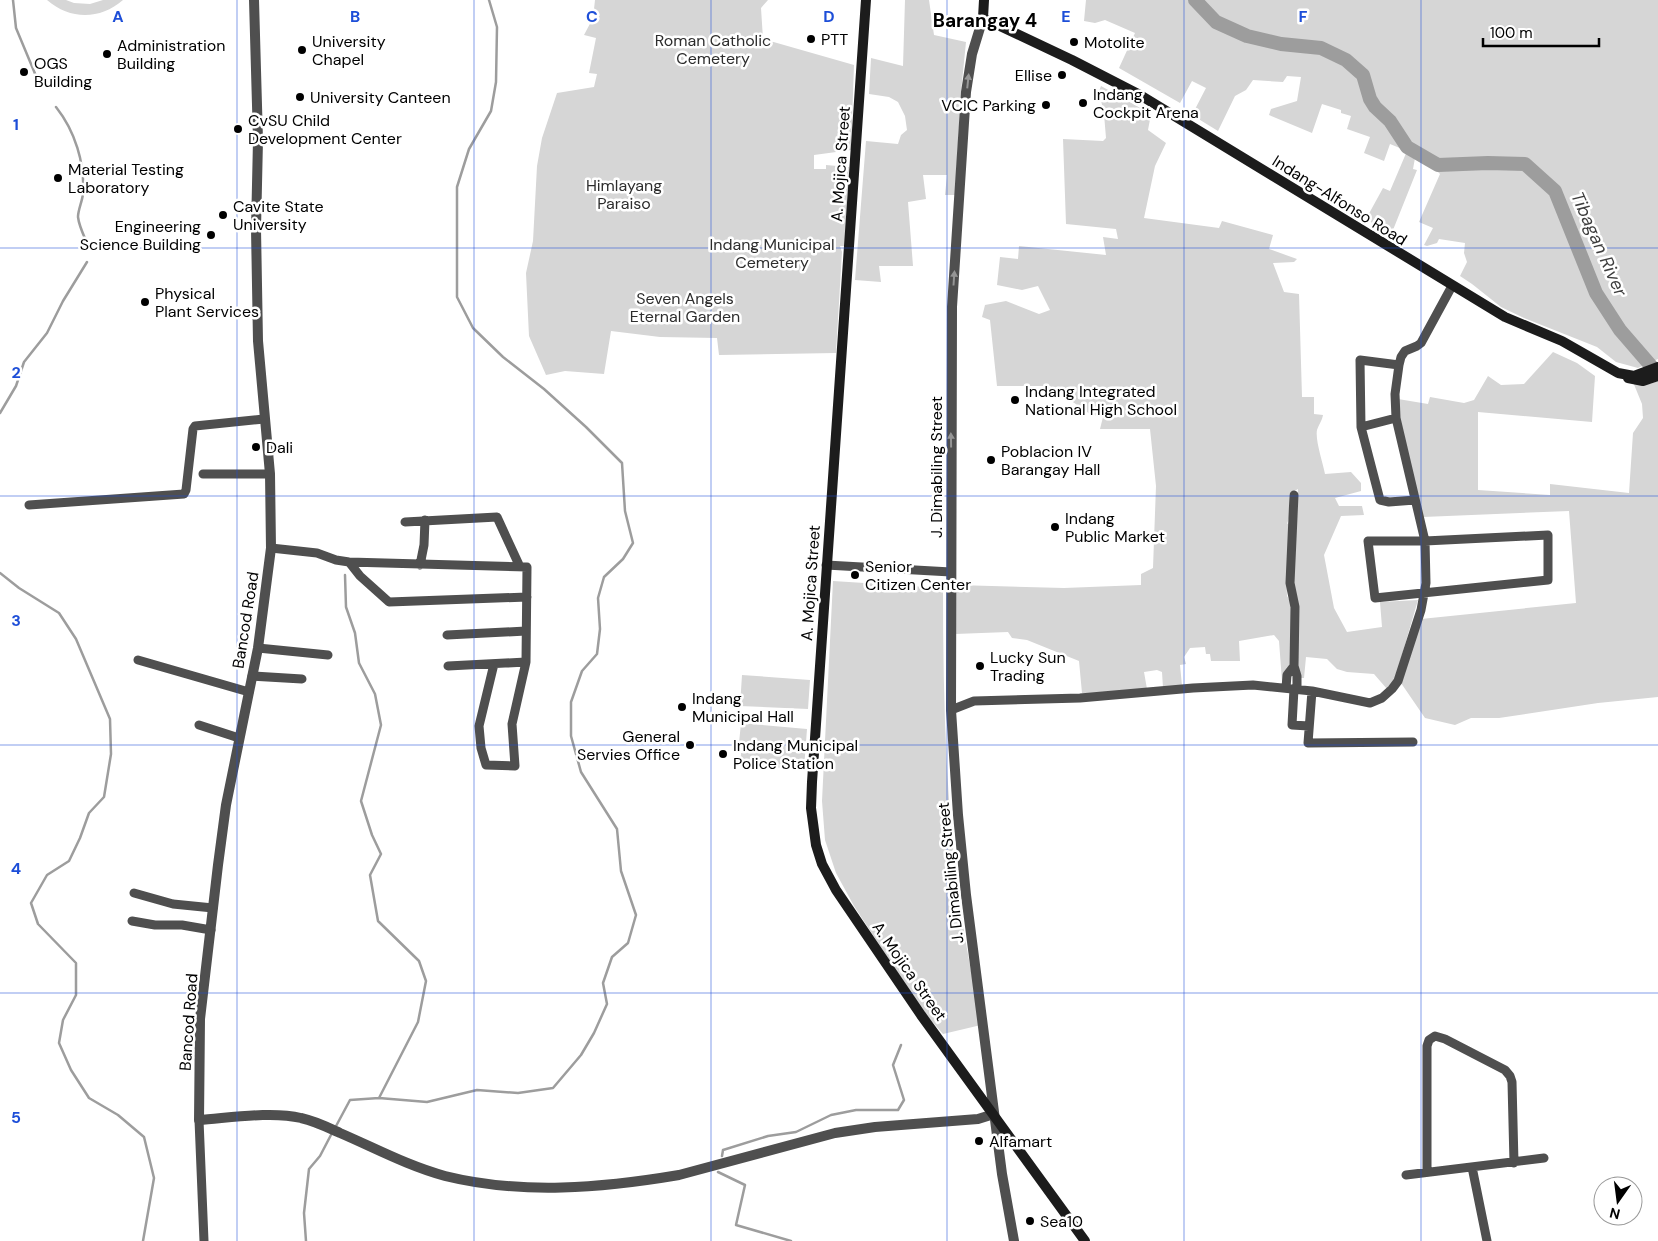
<svg xmlns="http://www.w3.org/2000/svg" width="1658" height="1241" font-family="'DM Sans',sans-serif">
<style>
.green{fill:#d6d6d6;fill-rule:evenodd}
.lines{fill:none;stroke-linecap:round;stroke-linejoin:round}
.stream{stroke:#9d9d9d;stroke-width:2.5}
.river{stroke:#9d9d9d;stroke-width:14}
.minor{stroke:#4f4f4f;stroke-width:9}
.tertiary{stroke:#4f4f4f;stroke-width:10}
.secondary{stroke:#1c1c1c;stroke-width:10}
.oneway{fill:#959595}
.grid{fill:none;stroke:#1d4ed8;stroke-width:1;stroke-opacity:0.55}
.poi-dot{fill:#000;stroke:#fff;stroke-width:2}
.labels{text-anchor:middle;stroke-width:5;stroke-linejoin:round;paint-order:stroke}
.poi-label{font-size:16px;fill:#000;stroke:#fff;text-anchor:start}
.park-label{font-size:16px;fill:#2d2d2d;stroke:#fff}
.street-label{font-size:16px;fill:#000;stroke:#fff}
.water-label{font-size:18px;font-style:italic;fill:#3e3e3e;stroke:#fff}
.quarter-label{font-size:19px;font-weight:bold;fill:#000;stroke:#fff}
.grid-label{font-size:16px;text-anchor:middle;font-weight:bold;fill:#1d4ed8;stroke:#fff;stroke-width:5;stroke-linejoin:round;paint-order:stroke}
</style>
<rect width="100%" height="100%" fill="#fff"/>
<path class="green" d="M47,0H66L74,3L90,4L103,0H123C100,20 70,20 47,0Z
M595,0H768L761,8L763,39L854,65L851,150L814,155V169H826V165L849,167L845,246H840L842,252L836,353L719,355L717,338L660,337L611,331L604,374L565,371L546,375L529,336L526,273L533,241L537,166L542,138L557,93L594,87L597,74L589,73L596,38L584,35L593,18Z
M905,0H929L934,35L966,42L961,92L955,195H945L947,175H923L926,199L908,202L913,266H879L881,282L855,280L866,141L898,144L901,135L907,130L905,116L898,102L889,97L869,94L871,58L903,66Z
M1086,0H1658V359L1638,368L1616,362L1597,347L1524,318L1501,307L1472,284L1460,276L1467,262L1464,253L1465,243L1439,239L1437,243L1427,246L1424,245L1433,228L1419,222L1440,174L1422,156L1415,158L1413,169L1417,170L1391,235L1366,219L1383,188L1390,191L1407,151L1390,144L1384,161L1364,153L1370,137L1347,129L1351,116L1341,113V110L1322,104L1312,133L1269,115L1271,109L1297,101L1301,77L1287,76L1283,82L1253,80L1246,90L1235,96L1218,131L1192,115L1206,88L1192,81L1180,103L1119,68L1135,33L1105,20L1095,23L1084,21Z
M1101,86L1151,114L1148,130L1166,143L1155,166L1144,218L1219,228L1222,221L1273,235L1269,249L1297,259L1294,262L1273,263L1284,292L1299,294L1302,397H1314V414L1323,415C1322,421 1319,424 1317,430C1315,440 1323,463 1325,474L1351,472L1361,483V491L1335,498L1339,506H1362L1364,515L1341,516L1324,555L1334,608L1347,632L1382,627L1380,602L1418,600L1395,679L1387,689L1374,674L1347,672L1337,669L1327,659L1306,657L1304,678H1300L1298,669V648L1286,573L1287,596L1290,601L1292,610L1293,674L1288,681H1282L1279,641L1274,635L1239,641L1240,661H1211L1210,654H1206L1205,647L1190,648L1184,657L1186,664L1180,665L1182,686L1163,688L1162,672L1157,670L1144,672L1147,689L1111,693H1082L1079,661L1027,640L1012,638L1008,632L955,634L956,585L1064,588L1141,585V574L1153,568L1156,486L1150,429H1100L1103,417L1090,414L1050,386H997L990,320L982,317L985,305L1006,301L1039,314L1050,310L1038,286L1022,290L997,285L1000,257L1018,259L1019,246L1106,255L1103,237L1118,239L1116,229L1066,224L1063,139L1103,141L1106,138L1104,114L1099,91ZM1298,489L1297,519L1287,524L1289,518V494Z
M1553,352L1577,363L1595,376L1592,422L1478,412V490L1550,495V484L1629,493L1633,433L1643,418L1642,404L1633,382L1647,376L1650,384L1658,381V697L1598,703L1499,718H1471L1455,725L1425,718L1401,683L1421,619L1576,603L1569,511L1423,517L1400,418L1398,399L1428,404L1430,397L1464,403L1474,400L1488,376L1501,385L1524,384Z
M833,581L943,588C943,684 945,780 956,876C962,926 972,976 981,1025L943,1034L922,1010L854,906L836,873L825,840L822,801Z
M742,675L810,680L808,709L740,706Z
M741,723L807,729L804,769L740,765L742,744L739,743Z"/>
<g class="lines">
<path class="stream" d="M13,0L16,28L36,76
M56,107C75,131 85,163 83,194C82,202 78,210 78,217C79,226 84,236 87,243
M0,413L16,386L24,362L47,333L63,301L87,262
M0,573L19,588L59,613L76,639L110,719L111,754L104,797L89,813L80,838L69,861L47,875L31,903L38,924L76,963V995L63,1020L59,1043L71,1070L89,1098L118,1115L144,1137L154,1178L143,1241
M345,575L346,607L355,633L359,663L375,694L381,725L361,801L372,835L381,854L370,875L378,921L419,961L426,981L418,1022L379,1098
M335,1128L350,1100L379,1098L427,1102L477,1090L518,1093L553,1088L581,1055L594,1033L607,1004L603,983L612,957L628,943L636,915L621,871L617,829L581,772L571,736V702L582,671L597,654L600,629L598,598L604,577L623,559L633,543L625,511L622,463L586,427L544,389L503,357L473,328L457,297V187L469,149L491,111L496,82L497,27L489,0
M722,1156L723,1150L768,1136L796,1132L831,1115L856,1110H898L904,1100L893,1065L901,1045
M718,1172L745,1185L736,1225L791,1241
M306,1241L304,1213L309,1169L320,1156L332,1133"/>
<path class="river" d="M1195,0L1216,22L1247,36L1281,44L1321,48L1346,60L1363,75L1370,99L1375,107L1390,121L1407,147L1438,165L1488,163L1525,164L1555,191L1596,293L1620,330L1658,374"/>
<path class="minor" d="M1399,365L1360,360L1361,427L1380,500L1389,502L1415,500
M1361,427L1396,418
M203,474H270
M1294,495L1290,583L1295,607L1294,666L1297,676V689
M29,505L184,494L186,490L193,429L195,426L264,419
M405,522L497,517L520,567
M1548,535V580L1375,598L1368,541H1425Z
M271,548L317,553L336,560L349,562L527,567L526,662L512,724L515,766L486,765L481,748L479,726L494,664
M349,562L360,576L389,602L527,597
M420,565L424,545L425,520
M826,565L951,572
M447,635L526,631
M258,648L328,655
M138,660L249,692
M448,666L526,662
M252,676L302,679
M1286,688L1287,675L1294,666
M1294,689L1292,725L1309,726
M1312,691L1308,743L1413,742
M951,710L974,701L1080,698L1193,688L1253,685L1312,691L1370,703L1382,698L1392,689L1398,681L1421,610L1426,583L1425,541L1396,418L1395,394L1399,365L1401,357L1405,351L1417,346L1421,343L1452,286
M199,725L239,738
M134,893L173,904L213,908
M132,921L155,925H182L211,930
M199,1120L204,1241
M1472,1167L1487,1241
M1427,1172V1046L1429,1040L1435,1036L1445,1039L1505,1070L1510,1076L1512,1082L1514,1163
M1406,1175L1544,1158"/>
<path class="tertiary" d="M254,0L258,140L256,229L258,341L270,474L271,548L258,648L226,805L218,865L200,1019L199,1120C229,1118 272,1111 301,1118C315,1121 327,1127 340,1133C375,1148 408,1166 445,1176C522,1195 602,1188 679,1175L835,1133L875,1127L978,1119L994,1114
M983,18L972,54L966,92L952,307L951,710L958,815L966,895L1002,1174L1014,1241"/>
<path class="secondary" d="M866,0L812,782L811,808L816,845L822,864L836,890L921,1015L1085,1241
M984,0L983,18L1072,60L1140,95L1505,317L1562,341L1618,373L1634,376L1658,367
M1628,378L1643,381L1658,376"/>
</g>
<defs><path id="oneway-solid" d="M-6-.8H1V-3.2L6.5 0L1 3.2V.8H-6Z" transform="scale(1.25)"/></defs>
<g class="oneway">
<use href="#oneway-solid" transform="translate(968 81) rotate(-84)"/>
<use href="#oneway-solid" transform="translate(954 278) rotate(-86)"/>
<use href="#oneway-solid" transform="translate(951 440) rotate(-91)"/>
</g>
<path class="grid" d="M237,0V1241M474,0V1241M711,0V1241M947,0V1241M1184,0V1241M1421,0V1241M0,248H1658M0,496H1658M0,745H1658M0,993H1658"/>
<g class="poi-dot">
<circle cx="811" cy="39" r="5"/>
<circle cx="1074" cy="42" r="5"/>
<circle cx="302" cy="50" r="5"/>
<circle cx="107" cy="54" r="5"/>
<circle cx="24" cy="72" r="5"/>
<circle cx="1062" cy="75" r="5"/>
<circle cx="300" cy="97" r="5"/>
<circle cx="1083" cy="103" r="5"/>
<circle cx="1046" cy="105" r="5"/>
<circle cx="238" cy="129" r="5"/>
<circle cx="58" cy="178" r="5"/>
<circle cx="223" cy="215" r="5"/>
<circle cx="211" cy="235" r="5"/>
<circle cx="145" cy="302" r="5"/>
<circle cx="1015" cy="400" r="5"/>
<circle cx="256" cy="447" r="5"/>
<circle cx="991" cy="460" r="5"/>
<circle cx="1055" cy="527" r="5"/>
<circle cx="855" cy="575" r="5"/>
<circle cx="980" cy="666" r="5"/>
<circle cx="682" cy="707" r="5"/>
<circle cx="690" cy="745" r="5"/>
<circle cx="723" cy="754" r="5"/>
<circle cx="979" cy="1141" r="5"/>
<circle cx="1030" cy="1221" r="5"/>
</g>
<g class="labels">
<g class="poi-label">
<text x="821" y="45">PTT</text>
<text x="312" y="47">University<tspan x="312" dy="18">Chapel</tspan></text>
<text x="1084" y="48">Motolite</text>
<text x="117" y="51">Administration<tspan x="117" dy="18">Building</tspan></text>
<text x="34" y="69">OGS<tspan x="34" dy="18">Building</tspan></text>
<text x="1052" y="81" text-anchor="end">Ellise</text>
<text x="1093" y="100">Indang<tspan x="1093" dy="18">Cockpit Arena</tspan></text>
<text x="310" y="103">University Canteen</text>
<text x="1036" y="111" text-anchor="end">VCIC Parking</text>
<text x="248" y="126">CvSU Child<tspan x="248" dy="18">Development Center</tspan></text>
<text x="68" y="175">Material Testing<tspan x="68" dy="18">Laboratory</tspan></text>
<text x="233" y="212">Cavite State<tspan x="233" dy="18">University</tspan></text>
<text x="201" y="232" text-anchor="end">Engineering<tspan x="201" dy="18">Science Building</tspan></text>
<text x="155" y="299">Physical<tspan x="155" dy="18">Plant Services</tspan></text>
<text x="1025" y="397">Indang Integrated<tspan x="1025" dy="18">National High School</tspan></text>
<text x="266" y="453">Dali</text>
<text x="1001" y="457">Poblacion IV<tspan x="1001" dy="18">Barangay Hall</tspan></text>
<text x="1065" y="524">Indang<tspan x="1065" dy="18">Public Market</tspan></text>
<text x="865" y="572">Senior<tspan x="865" dy="18">Citizen Center</tspan></text>
<text x="990" y="663">Lucky Sun<tspan x="990" dy="18">Trading</tspan></text>
<text x="692" y="704">Indang<tspan x="692" dy="18">Municipal Hall</tspan></text>
<text x="680" y="742" text-anchor="end">General<tspan x="680" dy="18">Servies Office</tspan></text>
<text x="733" y="751">Indang Municipal<tspan x="733" dy="18">Police Station</tspan></text>
<text x="989" y="1147">Alfamart</text>
<text x="1040" y="1227">Sea10</text>
</g>
<g class="park-label">
<text x="713" y="46">Roman Catholic<tspan x="713" dy="18">Cemetery</tspan></text>
<text x="624" y="191">Himlayang<tspan x="624" dy="18">Paraiso</tspan></text>
<text x="772" y="250">Indang Municipal<tspan x="772" dy="18">Cemetery</tspan></text>
<text x="685" y="304">Seven Angels<tspan x="685" dy="18">Eternal Garden</tspan></text>
</g>
<g class="street-label">
<text transform="translate(840 164) rotate(-86)" y="6">A. Mojica Street</text>
<text transform="translate(1340 200) rotate(32)" y="6">Indang-Alfonso Road</text>
<text transform="translate(936 467) rotate(-90)" y="6">J. Dimabiling Street</text>
<text transform="translate(810 583) rotate(-86)" y="6">A. Mojica Street</text>
<text transform="translate(245 620) rotate(-81)" y="6">Bancod Road</text>
<text transform="translate(950 873) rotate(-96)" y="6">J. Dimabiling Street</text>
<text transform="translate(910 971) rotate(55)" y="6">A. Mojica Street</text>
<text transform="translate(188 1022) rotate(-86)" y="6">Bancod Road</text>
</g>
<g class="water-label">
<text transform="translate(1599 244) rotate(66)" y="6">Tibagan River</text>
</g>
<g class="quarter-label">
<text x="985" y="27">Barangay 4</text>
</g>
</g>
<g class="grid-label">
<text x="118" y="22">A</text>
<text x="355" y="22">B</text>
<text x="592" y="22">C</text>
<text x="829" y="22">D</text>
<text x="1066" y="22">E</text>
<text x="1303" y="22">F</text>
<text x="16" y="130">1</text>
<text x="16" y="378">2</text>
<text x="16" y="626">3</text>
<text x="16" y="874">4</text>
<text x="16" y="1123">5</text>
</g>
<g transform="translate(1618 1201) rotate(194)"><circle r="24" fill="#ffffff" stroke="#999999"/>
<path d="M0-4L9 19L0 12L-9 19Z" fill="#000000"/>
<text y="-8" font-size="14" font-weight="bold" text-anchor="middle" fill="#000000">N</text>
</g>
<path d="M1483 38v8h116v-8" fill="none" stroke="#000000" stroke-width="2.5"/>
<text x="1490" y="38" font-size="15" fill="#000000" stroke="#ffffff" stroke-width="4" paint-order="stroke">100 m</text>
</svg>
